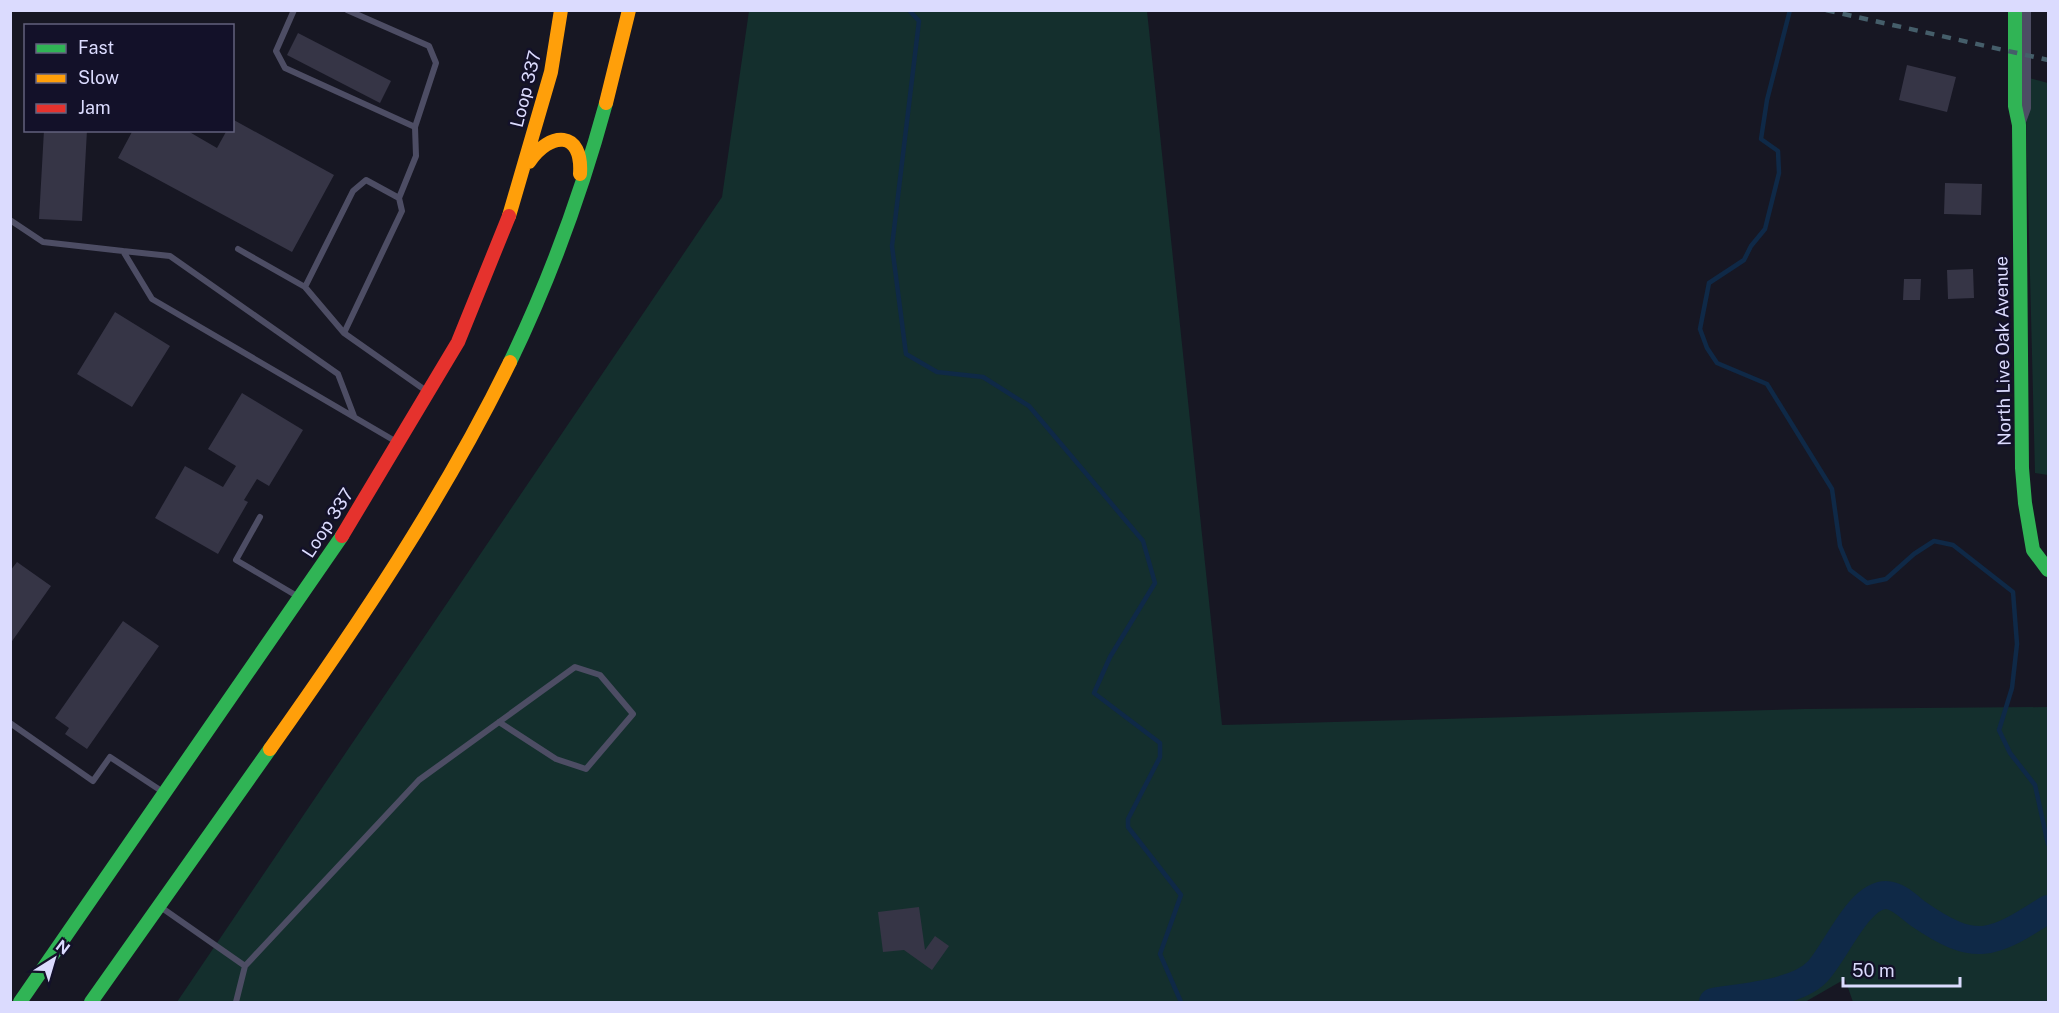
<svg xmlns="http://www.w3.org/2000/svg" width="2059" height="1013" font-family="'Public Sans',sans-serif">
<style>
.green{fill:#142f2d}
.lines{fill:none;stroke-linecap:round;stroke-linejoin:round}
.stream{stroke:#0f2947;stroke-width:4.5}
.river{stroke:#0f2947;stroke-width:28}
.building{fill:#363546}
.lane{stroke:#4d4d64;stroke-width:6}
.street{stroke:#4d4d64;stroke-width:12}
.fast{stroke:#30b455;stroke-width:14}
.slow{stroke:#ff9f0a;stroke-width:14}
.jam{stroke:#e5322d;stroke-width:14}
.rail{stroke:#455e6a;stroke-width:4.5;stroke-dasharray:9 8;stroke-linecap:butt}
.labels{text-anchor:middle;stroke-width:5;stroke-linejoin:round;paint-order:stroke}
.street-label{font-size:18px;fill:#dbdbfe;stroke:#131129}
</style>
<rect width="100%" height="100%" fill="#171723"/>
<path class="green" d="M749,11H1147L1222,725L1805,709L2048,707V1002H1853L1845,979L1805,1002H177L722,197Z
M2025,77L2048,83V475L2035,473Z"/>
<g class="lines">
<path class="stream" d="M909,10L919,21L892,246L906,354L937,372L983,377L1029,406L1143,541L1155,583L1110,657L1094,693L1160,743V757L1128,819V827L1181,895L1160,954L1181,1002
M1790,10L1767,100L1761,139L1778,151L1779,173L1765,229L1751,246L1744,260L1709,283L1700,329L1707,348L1717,363L1767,384L1832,489L1840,546L1850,570L1867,583L1886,579L1914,554L1934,541L1953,545L2013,592L2017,644L2012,688L1999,730L2010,753L2035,785L2048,844"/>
<path class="river" d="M1713,1002C1743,997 1797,993 1817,972C1835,954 1858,895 1886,895C1897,895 1908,906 1917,913C1976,954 1992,945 2048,909"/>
</g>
<path class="building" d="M298,33L391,81L380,103L287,55Z
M1907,65L1956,77L1947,112L1899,100Z
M232,119L334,175L292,252L118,158L133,130H186L217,148L227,130H232Z
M44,130H87L82,221L39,219Z
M1945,183L1982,184L1981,215L1944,214Z
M1973,269L1974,298L1948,299L1947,270Z
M1904,279H1921L1920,300H1903Z
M115,312L170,346L132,407L77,374Z
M242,393L303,430L269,486L257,479L244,500L248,502L218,554L155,518L185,466L223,487L236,466L208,449Z
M17,562L51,586L10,644V571Z
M123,621L159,646L87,749L65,734L69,728L55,718Z
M919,907L925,950L935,936L949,946L932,970L904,950L883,952L878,912Z"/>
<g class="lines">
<path class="lane" d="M294,10L276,51L285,68L415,127
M347,10L429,46L436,63L415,127L416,156L399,198
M10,220L43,242L123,251
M238,249L305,287L344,333L425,390
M305,287L353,191L366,180L399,198L402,211L344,333
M354,416L338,374L170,256L123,251L152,299L395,441
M260,517L236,560L297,596
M10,723L93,781L110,757L163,792
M162,908L245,966
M236,1002L245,966L419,780L575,667L600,675L633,714L586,769L556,759L499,722"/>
<path class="street" d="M2019,124L2025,108V10"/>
<path class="fast" d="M2015,10V106L2019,125L2022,468L2025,503L2033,550L2048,570
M510,362C550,279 582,191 606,103
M20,1002L342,536
M91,1002L270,749"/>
<path class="slow" d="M606,103L629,10
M529,162C550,131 583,130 580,174
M509,216L551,72L561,10
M270,749C358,625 443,499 510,362"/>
<path class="jam" d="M342,536L458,342L509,216"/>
<path class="rail" d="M1826,10L2048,60"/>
</g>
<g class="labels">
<g class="street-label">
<text transform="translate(526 89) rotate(-76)" y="6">Loop 337</text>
<text transform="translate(2003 351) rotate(-91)" y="6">North Live Oak Avenue</text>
<text transform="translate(328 523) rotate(-57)" y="6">Loop 337</text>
</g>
</g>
<rect width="2059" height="1013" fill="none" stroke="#dbdbfe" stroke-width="24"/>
<rect x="24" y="24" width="210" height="108" fill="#131129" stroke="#63627e" stroke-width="1.5"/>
<rect x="36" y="44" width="30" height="9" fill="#30b455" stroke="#63627e" stroke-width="1.5"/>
<text x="78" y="54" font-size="18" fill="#dbdbfe">Fast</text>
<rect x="36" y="74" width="30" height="9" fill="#ff9f0a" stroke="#63627e" stroke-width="1.5"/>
<text x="78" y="84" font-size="18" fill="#dbdbfe">Slow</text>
<rect x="36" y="104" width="30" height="9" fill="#e5322d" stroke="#63627e" stroke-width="1.5"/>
<text x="78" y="114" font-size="18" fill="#dbdbfe">Jam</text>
<g transform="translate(54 959) rotate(37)" stroke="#131129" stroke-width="4.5" paint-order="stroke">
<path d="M0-4.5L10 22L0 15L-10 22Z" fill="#dbdbfe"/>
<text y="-9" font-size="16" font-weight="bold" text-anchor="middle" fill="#dbdbfe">N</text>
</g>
<path d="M1843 977v9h117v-9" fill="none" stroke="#dbdbfe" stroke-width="3"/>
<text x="1852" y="977" font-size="18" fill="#dbdbfe" stroke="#131129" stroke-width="4.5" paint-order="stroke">50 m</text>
</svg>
